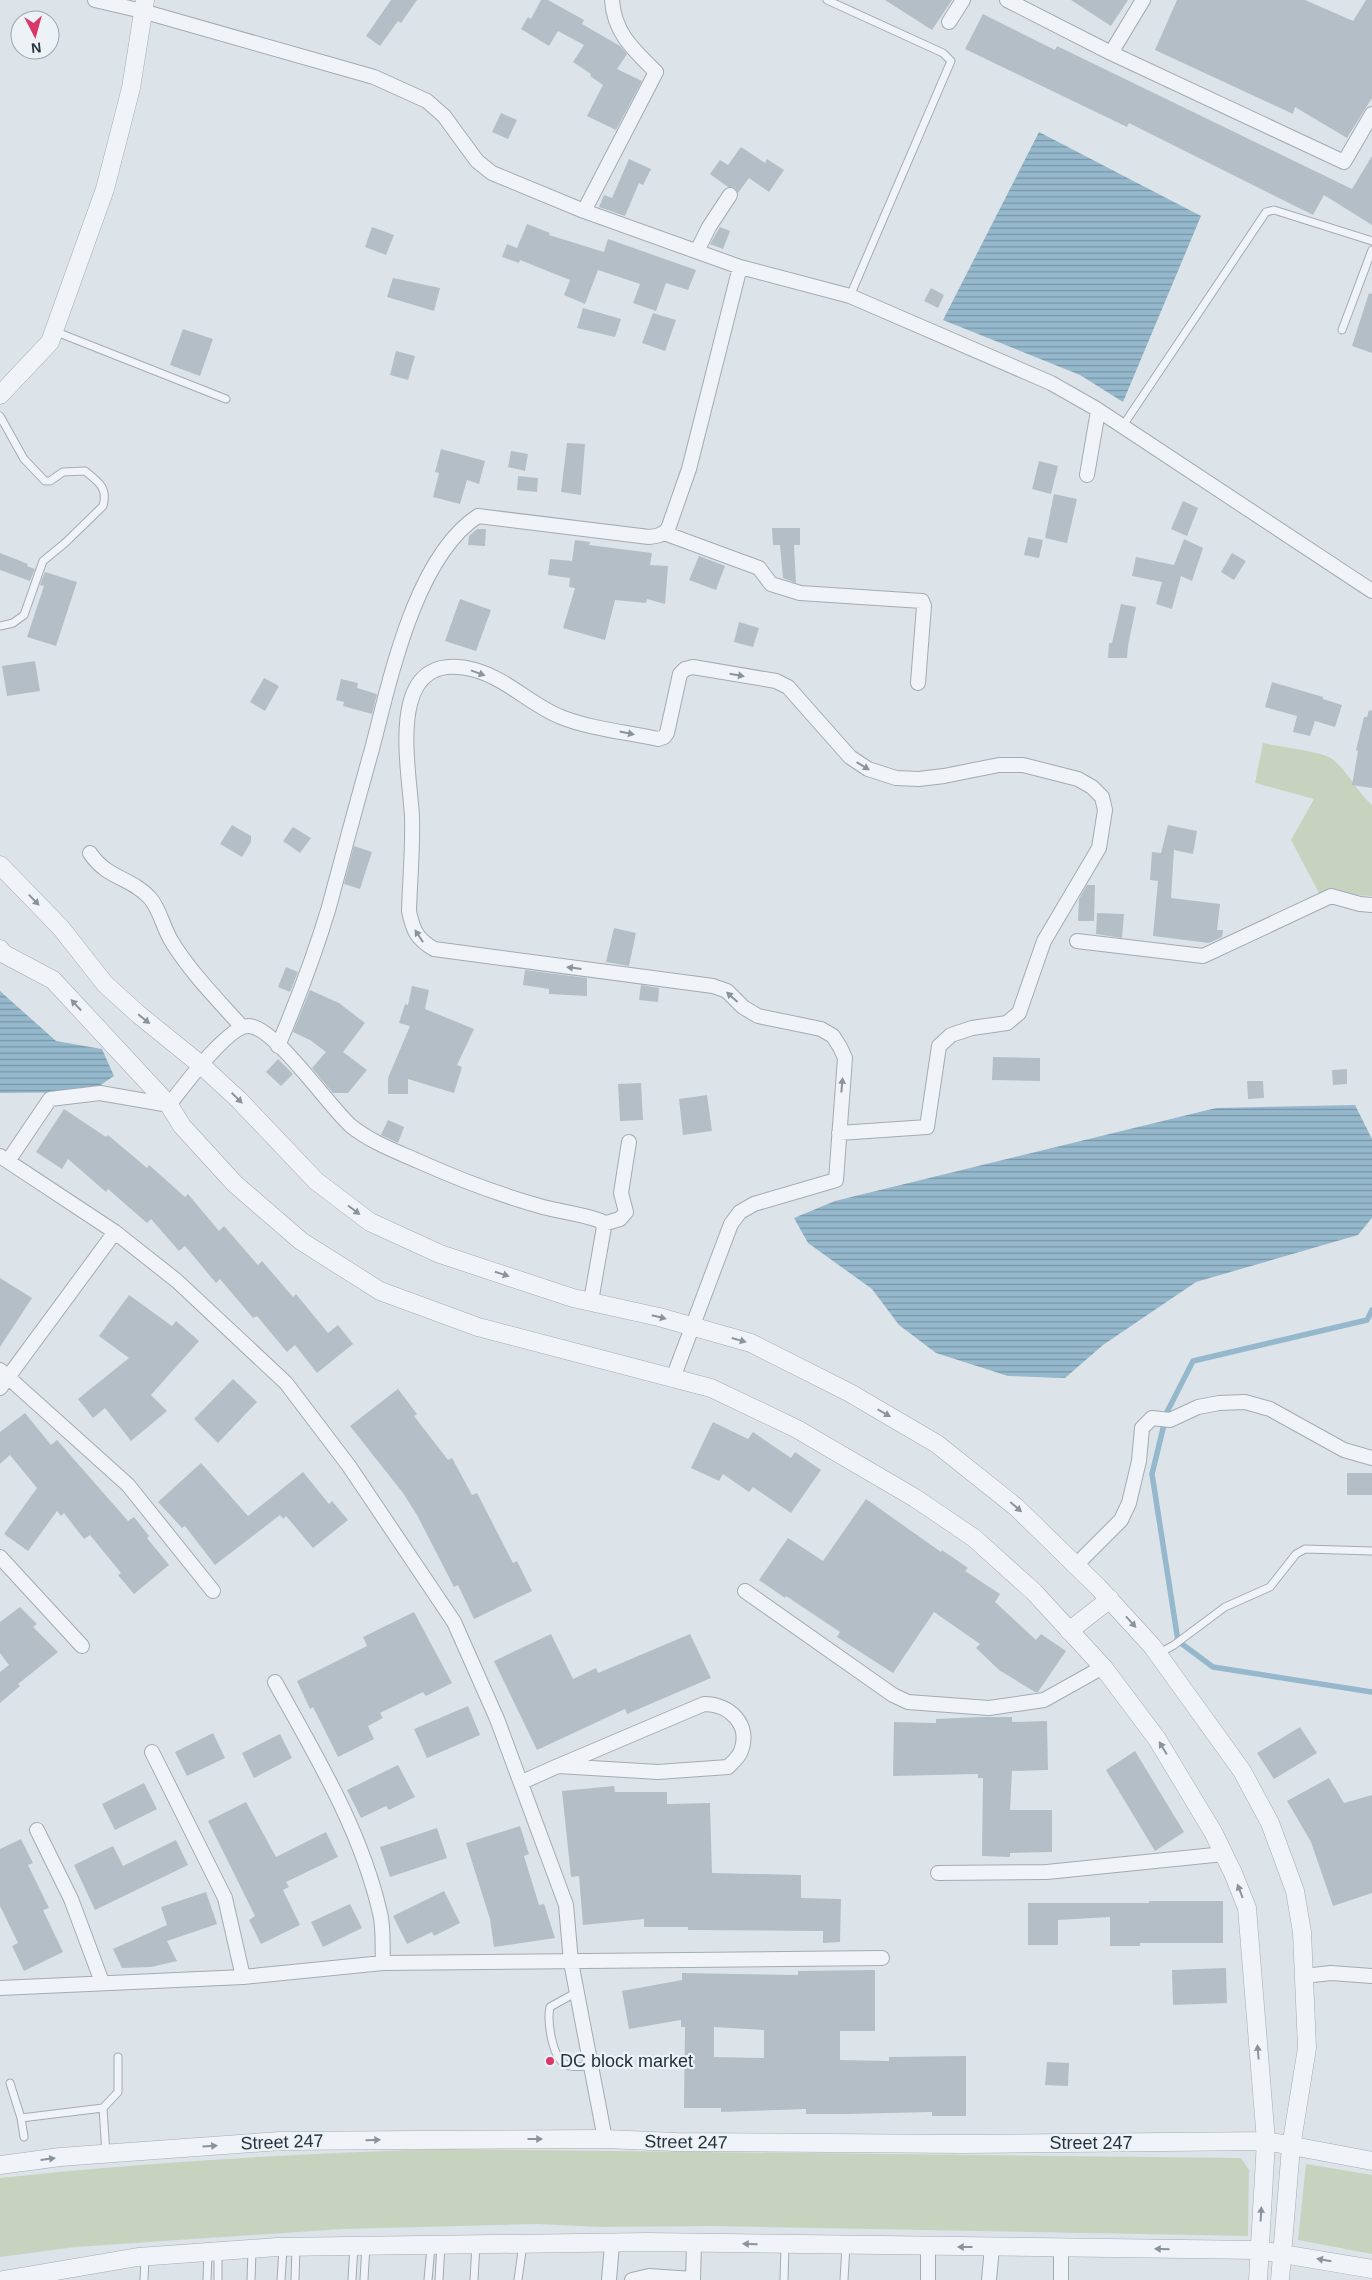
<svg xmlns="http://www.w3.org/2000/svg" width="1372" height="2280" font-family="Helvetica,sans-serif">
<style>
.green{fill:#c7d3be}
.water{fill:url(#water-rules)}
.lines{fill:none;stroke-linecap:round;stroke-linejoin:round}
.stream{stroke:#95b8cc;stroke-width:5.5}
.building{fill:#b4bec6;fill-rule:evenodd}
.service-casing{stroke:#a2acb3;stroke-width:9}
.minor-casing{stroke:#a2acb3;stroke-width:16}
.tertiary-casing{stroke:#a2acb3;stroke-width:19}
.service{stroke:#f0f3f7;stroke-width:7}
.minor{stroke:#f0f3f7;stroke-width:14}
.tertiary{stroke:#f0f3f7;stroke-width:18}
.oneway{fill:#8a949c}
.poi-dot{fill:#da3668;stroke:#edf2f6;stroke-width:2}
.labels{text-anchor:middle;stroke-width:4.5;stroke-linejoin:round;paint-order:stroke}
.poi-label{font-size:18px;fill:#253441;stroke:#edf2f6;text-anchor:start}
.street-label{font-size:18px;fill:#253441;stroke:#edf2f6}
</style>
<defs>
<pattern id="water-rules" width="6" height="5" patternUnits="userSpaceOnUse" patternTransform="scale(1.25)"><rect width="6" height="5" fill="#95b8cc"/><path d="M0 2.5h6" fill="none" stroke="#7996a7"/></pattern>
</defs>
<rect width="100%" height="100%" fill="#dde4e9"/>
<path class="green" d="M1263,743C1276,746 1323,752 1331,758C1348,771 1356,791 1372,805V896L1319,893L1291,840L1314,799L1255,783Z
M440,2149L1241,2158L1249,2170L1248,2236L713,2226L600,2227L537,2224L343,2229L75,2247L0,2257V2178C146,2162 293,2154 440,2149Z
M1306,2164L1372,2175V2254L1298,2240Z"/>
<path class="water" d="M1039,132L1201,216L1123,402L1080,375L943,320Z
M0,991L56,1041L102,1049L114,1076L90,1092L0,1093Z
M1355,1105L1372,1139V1218L1358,1235L1196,1282L1103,1345L1065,1378L1008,1376L936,1353L899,1325L872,1289L808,1243L794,1218L835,1201L1216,1108Z"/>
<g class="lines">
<path class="stream" d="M1372,1310L1367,1320L1193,1361L1167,1412L1152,1474L1178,1641L1213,1667L1372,1692"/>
</g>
<path class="building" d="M391,0H417L401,23L398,21L380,46L366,36Z
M541,0H548L584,20L582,24L620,46L627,54L617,69L642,81L616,130L587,116L603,85L590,76L591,74L573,62L584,45L558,31L549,46L521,29L528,17L531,19Z
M885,0H952L932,30Z
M1071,0H1128L1111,26Z
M1177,0H1305L1353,21L1366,0H1372V98L1347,138L1295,107L1293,114L1155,50Z
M983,14L1055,50L1057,46L1352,189L1372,156V225L1324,195L1313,215L1129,123L1127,127L965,49Z
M501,113L517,120L508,139L492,132Z
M741,147L765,163L767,159L784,170L769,192L749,178L738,193L735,188L728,187L710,174L720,160L728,165Z
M629,159L651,169L643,185L639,183L625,216L599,207L604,195L612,198Z
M527,224L550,233L549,235L604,252L608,239L696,270L688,290L666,283L656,311L633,303L640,284L598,270L585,304L564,295L570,280L520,260L519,263L502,257L507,244L517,248Z
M372,227L394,235L386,255L365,247Z
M720,227L730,231L723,249L710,244Z
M393,278L440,288L434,311L387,297Z
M931,288L944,295L938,308L924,301Z
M1369,293L1372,294V353L1352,346Z
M583,308L621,319L615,337L577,328Z
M653,313L676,320L665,351L642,343Z
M183,329L213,339L200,376L170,365Z
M396,351L415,356L408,380L390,375Z
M567,443L585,444L581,495L561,492Z
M441,449L485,461L479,484L467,480L460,504L433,497L439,473L435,472Z
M511,451L528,454L525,471L508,467Z
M1039,461L1058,466L1051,494L1032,489Z
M518,476L538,478L537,492L517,490Z
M1054,494L1077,499L1067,543L1045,538Z
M1183,501L1198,508L1187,536L1171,529Z
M772,528H800V545H794L796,583L783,578L780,545H773Z
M477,529H486L485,546L468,545L469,536Z
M1028,537L1043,540L1039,558L1024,555Z
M1184,539L1203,548L1192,581L1181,576L1172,609L1156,604L1162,582L1132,576L1136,557L1174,565Z
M575,540L590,542L589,545L652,553L650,565L668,566L665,604L647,599L646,603L615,600L605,640L563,628L575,588L569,587L570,578L548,575L550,559L572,561Z
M0,553L28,564L27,566L35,569L30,581L0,570Z
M1232,553L1246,561L1234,580L1221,572Z
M699,556L725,566L716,590L689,580Z
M45,572L77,582L56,646L27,637L44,586L40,585Z
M460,599L491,610L476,651L445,641Z
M1121,604L1136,607L1128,646L1127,658H1108L1109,643H1112Z
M739,622L759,628L753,647L734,642Z
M35,661L40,691L7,696L2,666Z
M264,678L279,686L265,711L250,702Z
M341,679L358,683L357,688L377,694L372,714L343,706L344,702L336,700Z
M1272,682L1323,697V699L1342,705L1335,727L1315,721L1310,736L1293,732L1297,716L1265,707Z
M1369,710L1372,711V788L1352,785L1358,751L1356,750L1364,717H1367Z
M232,825L251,836V842L242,857L220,844Z
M1168,825L1197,831L1193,854L1174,850L1171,898L1220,904L1217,930H1223L1222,937L1209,943L1153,936L1158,881L1150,880L1152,852L1161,853Z
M293,827L311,838L300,853L283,841Z
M354,846L372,852L360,889L344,884Z
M1087,885H1095L1094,921H1078L1079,899Z
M1097,913L1124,914L1122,938L1096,934Z
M614,928L636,933L629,966L606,962Z
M286,967L298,972L290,992L278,987Z
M525,970L587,978V996L549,994V989L523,985Z
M641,985L659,988L658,1002L639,1000Z
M412,986L429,990L425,1009L474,1029L457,1065L462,1067L454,1093L408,1079V1094H388V1078L410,1026L399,1023L405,1004L408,1005Z
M310,990L339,1003L365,1023L343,1052L367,1070L348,1093H333L312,1068L326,1052L310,1040L293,1032Z
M993,1057L1040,1058V1081L992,1080Z
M278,1059L293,1074L281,1086L266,1072Z
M1347,1069V1084L1333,1085L1332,1070Z
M1247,1081H1263L1264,1098L1248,1099Z
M641,1083L643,1120L620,1121L618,1084Z
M707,1095L712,1131L683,1135L679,1099Z
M64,1109L106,1137L108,1135L147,1168L149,1165L185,1197L188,1194L219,1231L224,1226L258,1265L262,1261L293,1297L296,1294L328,1333L338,1325L353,1344L317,1373L295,1345L287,1352L257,1316L253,1318L220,1279L216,1283L185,1246L179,1251L151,1219L147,1223L108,1189L106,1192L68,1159L62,1169L36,1152Z
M388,1120L404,1127L398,1143L381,1135Z
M0,1278L32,1298L0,1347Z
M129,1295L172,1326L176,1321L199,1341L151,1395L167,1411L131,1441L105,1408L93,1418L78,1399L129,1358L99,1336Z
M233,1379L257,1402L218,1443L194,1419Z
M398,1389L417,1414L414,1416L448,1460L452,1458L472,1495L477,1493L513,1563L517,1561L532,1591L474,1619L458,1585L454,1587L417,1515L403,1493L350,1426Z
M25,1413L51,1445L57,1440L128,1521L134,1517L149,1536L147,1538L169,1565L134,1594L118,1575L121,1573L90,1535L84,1539L64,1513L61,1516L57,1511L28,1551L4,1534L37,1488L10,1455L0,1464V1432Z
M713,1422L748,1439L753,1432L791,1458L795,1452L821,1470L791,1513L753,1487L749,1492L723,1474L719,1481L691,1468Z
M201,1463L248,1516L303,1472L329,1504L332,1501L348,1520L313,1548L286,1516L283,1519L280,1515L215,1565L185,1526L182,1528L158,1502Z
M1347,1473H1372V1495H1347Z
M866,1499L941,1552L942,1550L968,1568L965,1571L1000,1594L995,1602L1036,1640L1041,1634L1066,1651L1038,1692H1035L999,1670L976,1648L980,1644L934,1612L893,1673L837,1637L840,1632L786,1596L785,1598L759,1580L788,1538L823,1561Z
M20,1607L37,1624L33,1627L58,1652L18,1684L20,1686L0,1703V1672L9,1665L0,1653V1622Z
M414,1612L452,1683L426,1696L423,1692L380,1713L383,1718L368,1726L374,1739L338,1757L313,1707L310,1709L297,1681L367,1646L363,1637Z
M551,1634L573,1679L596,1668L598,1673L690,1634L711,1678L627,1714L625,1709L537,1750L494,1661Z
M468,1706L480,1735L427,1758L414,1729Z
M979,1717H1012V1722L1047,1721L1048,1770L1012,1771L1010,1810H1052V1852L1010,1853V1857L982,1856L983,1778H978V1774L893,1776L894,1722L936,1723V1719Z
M1300,1727L1317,1753L1274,1779L1257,1753Z
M213,1733L225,1758L187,1776L175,1752Z
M280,1734L292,1758L254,1778L242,1753Z
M1135,1751L1184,1832L1155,1851L1106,1770Z
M398,1765L415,1797L389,1810L386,1806L361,1818L347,1790Z
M1329,1778L1344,1803L1372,1795V1893L1333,1906L1311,1842L1287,1801Z
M144,1783L157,1809L115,1830L102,1804Z
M614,1786L615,1792H667V1804L710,1803L712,1873L801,1875V1898L841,1899L840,1942L823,1943V1931L688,1930V1927H644V1919L583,1925L579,1876L571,1877L562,1791Z
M246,1802L276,1857L326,1832L338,1857L286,1882L289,1887L283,1890L300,1925L261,1944L249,1920L255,1916L208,1821Z
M520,1826L529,1854L524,1856L539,1905L544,1904L555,1938L494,1947L490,1919L466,1843Z
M437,1828L447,1858L390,1877L380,1847Z
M21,1839L33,1863L28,1865L49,1908L43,1910L63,1952L24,1971L12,1946L18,1943L0,1906V1849Z
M176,1840L188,1865L95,1910L74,1865L113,1846L123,1866Z
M444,1891L460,1923L434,1936L432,1932L407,1944L393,1916Z
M206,1892L217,1924L167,1941L177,1961L151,1967L122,1968L113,1949L167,1925L161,1907Z
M1149,1901H1223V1943H1140V1946H1110V1917L1058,1920V1945H1028V1903H1149Z
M350,1904L362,1928L323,1947L311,1922Z
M1226,1968L1227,2003L1173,2005L1172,1970Z
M875,1970V2031H840V2060L889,2061V2057L966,2056V2116H932V2112L847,2114H806V2109L721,2112V2108H684L685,2027H681V2020L629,2029L622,1991L682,1980V1973L798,1975V1971ZM714,2027L764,2030V2058L714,2057Z
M1047,2062L1069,2063L1068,2086L1045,2085Z"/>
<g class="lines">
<g class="service-casing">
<path id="service" d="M827,0L943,53L951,61L850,296
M1342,330L1372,250
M54,331L226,399
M0,416L24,459L45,481H50L63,472L85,471C99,482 108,488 103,506L65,543L43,561L24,615L13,623L0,626
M1122,427L1266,212L1274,210L1372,241
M1158,1654L1174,1645L1225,1607L1270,1587L1296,1554L1305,1549L1372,1551
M577,1992L550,2007C547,2021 552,2060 567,2065C573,2068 584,2066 591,2066
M10,2083L21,2118
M24,2137L21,2118L103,2108
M106,2154L103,2108L118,2092V2057
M144,2280L145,2258
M207,2280L208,2252
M218,2280V2252
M251,2280L252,2250
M281,2280L283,2248
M295,2280L296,2246
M352,2280L354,2245
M364,2280L366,2245
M428,2280L431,2247
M439,2280L441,2244
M474,2280L476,2244
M518,2280L523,2244
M784,2280L785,2245
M844,2280L846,2246"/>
</g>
<g class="minor-casing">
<path id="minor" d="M95,0L142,11L374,77L427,101L444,116L477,161L492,173L584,211L740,267L850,296L1051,383L1095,408L1372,591
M1007,0L1111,53
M1143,0L1111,53L1344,162L1372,114
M949,22L963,0
M584,211L656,72C634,50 614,33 612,0
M697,251L709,227L730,195
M1087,475L1098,411
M664,533L759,568L771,584L800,593L922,601L924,606L918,683
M90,853C107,879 131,877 150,898C160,909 163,928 172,942C191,973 218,1000 242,1027
M1077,941L1203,956L1331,896L1360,904L1372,905
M278,1046C297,1001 315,954 329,907C343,855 357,802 372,749C390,680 415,557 478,516L649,537C658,536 662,535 668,529L689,469L740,267
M0,1156L115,1232L177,1281L286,1383L349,1466L454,1622L497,1719L566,1905L571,1962L605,2139
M8,1161L50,1099L100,1093L169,1105C182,1088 229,1025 249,1026C275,1027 330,1108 351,1126C371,1142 395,1151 418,1161C458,1179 500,1195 543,1207C562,1212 583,1214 601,1221L604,1227L591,1301
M603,1224L620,1219L626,1212L621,1193L629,1142
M0,1370L128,1485L213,1591
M673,1378L731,1224L740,1212L754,1204L836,1180L845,1058L840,1047L833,1036L821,1029L758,1016L743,1007L727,991L713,986L434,949C417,939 413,931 409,911C410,879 413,847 412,816C409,765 383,646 475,670C507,679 531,705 561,717C591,729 626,732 658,739L664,737L667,733L680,674L685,669L693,667L776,681L788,687L850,757L868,769L896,778L919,779L944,776L999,765H1023L1078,779L1092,787L1102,797L1105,810L1099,848L1044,941L1019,1013L1007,1023L972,1028L951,1035L939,1046L927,1127L839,1133
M0,1388L115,1232
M0,1557L82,1646
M1076,1565L1121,1520L1129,1503L1139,1461L1142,1428L1152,1418L1170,1420L1198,1407L1219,1403L1245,1402L1270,1409L1344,1450L1372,1458
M745,1591L893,1695L908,1702L989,1708L1044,1700L1103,1667
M275,1682C316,1756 361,1830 380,1913C384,1929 382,1947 383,1963
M152,1752L225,1898L243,1977
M522,1782L558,1766L658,1772L728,1767C733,1762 739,1757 741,1751C751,1725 730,1704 704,1704L558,1766
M37,1830L71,1899L102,1982
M938,1873L1047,1872L1224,1854
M1304,1976L1331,1973L1372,1976
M0,1988L243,1977L383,1963L882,1958
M609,2280L612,2244
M632,2280L649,2276L693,2279
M693,2280L694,2243
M928,2280V2247
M989,2280L992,2247
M1061,2280V2248"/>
</g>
<g class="tertiary-casing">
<path id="tertiary" d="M0,395L50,342L105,189L131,88L145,0
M0,865L61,928L105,984L138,1014L201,1065L239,1100L316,1181L370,1222L440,1254L573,1298L659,1317L751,1343L850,1393L937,1444L1016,1507L1098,1587L1152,1646L1242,1771L1270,1823L1295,1891L1302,1932L1307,2048L1291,2147L1280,2280
M0,949L4,954L53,980L169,1105L182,1126L235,1184L301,1241L380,1291L478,1327L711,1388L797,1429L915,1498L974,1538L1034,1592L1103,1667L1157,1739L1213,1832L1233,1873L1247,1908L1266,2141L1258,2280
M1069,1631L1110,1599
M0,2165L60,2157L280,2141L417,2140L605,2139L676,2142L963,2144L1266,2141L1372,2161
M3,2280L138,2257L277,2247L647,2242L1259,2250L1372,2269"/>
</g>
<use href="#service" class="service"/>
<use href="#minor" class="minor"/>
<use href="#tertiary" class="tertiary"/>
</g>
<defs><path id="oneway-solid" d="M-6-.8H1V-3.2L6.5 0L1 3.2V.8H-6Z" transform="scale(1.25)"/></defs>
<g class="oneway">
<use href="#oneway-solid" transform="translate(478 673) rotate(20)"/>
<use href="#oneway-solid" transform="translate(737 675) rotate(10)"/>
<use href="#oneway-solid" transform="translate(627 733) rotate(12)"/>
<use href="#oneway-solid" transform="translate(863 766) rotate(31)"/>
<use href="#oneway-solid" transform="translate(34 900) rotate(46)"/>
<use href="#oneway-solid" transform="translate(419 936) rotate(-123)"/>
<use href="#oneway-solid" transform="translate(574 968) rotate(-173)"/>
<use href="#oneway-solid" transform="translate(732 997) rotate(-138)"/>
<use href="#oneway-solid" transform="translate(76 1005) rotate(-133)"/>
<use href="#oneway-solid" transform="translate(144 1019) rotate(39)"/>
<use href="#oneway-solid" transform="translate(842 1085) rotate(-85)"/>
<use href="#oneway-solid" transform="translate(237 1098) rotate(44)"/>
<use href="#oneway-solid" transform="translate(354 1210) rotate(37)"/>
<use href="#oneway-solid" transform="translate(502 1274) rotate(18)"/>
<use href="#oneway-solid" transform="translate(659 1317) rotate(14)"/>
<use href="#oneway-solid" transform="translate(739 1340) rotate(16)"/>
<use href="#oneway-solid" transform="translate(884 1413) rotate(30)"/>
<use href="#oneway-solid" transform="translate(1016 1507) rotate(41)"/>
<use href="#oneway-solid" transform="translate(1131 1622) rotate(48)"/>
<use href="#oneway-solid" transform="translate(1163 1748) rotate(-121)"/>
<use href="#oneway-solid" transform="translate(1240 1891) rotate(-111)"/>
<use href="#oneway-solid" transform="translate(1258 2052) rotate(-95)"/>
<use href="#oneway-solid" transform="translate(535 2139)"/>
<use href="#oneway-solid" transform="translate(373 2140) rotate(-1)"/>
<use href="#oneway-solid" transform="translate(210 2146) rotate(-4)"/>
<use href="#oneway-solid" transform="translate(48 2159) rotate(-7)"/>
<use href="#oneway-solid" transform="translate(1261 2214) rotate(-87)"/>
<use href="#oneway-solid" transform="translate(750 2244) rotate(-179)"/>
<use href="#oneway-solid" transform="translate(965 2247) rotate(-180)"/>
<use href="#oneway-solid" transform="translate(1162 2249) rotate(-179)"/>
<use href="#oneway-solid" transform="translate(1324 2260) rotate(-170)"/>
</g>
<circle class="poi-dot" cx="550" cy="2061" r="5"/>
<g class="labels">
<g class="poi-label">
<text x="560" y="2067">DC block market</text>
</g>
<g class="street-label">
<text transform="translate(282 2142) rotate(-2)" y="6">Street 247</text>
<text transform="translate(686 2142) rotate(1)" y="6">Street 247</text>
<text x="1091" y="2149">Street 247</text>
</g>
</g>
<g transform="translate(35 35) rotate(174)"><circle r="24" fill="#edf2f6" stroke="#9da6ae"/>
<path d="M0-4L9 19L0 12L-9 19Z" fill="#da3668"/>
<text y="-8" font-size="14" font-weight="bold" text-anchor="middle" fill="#253441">N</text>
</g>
</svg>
